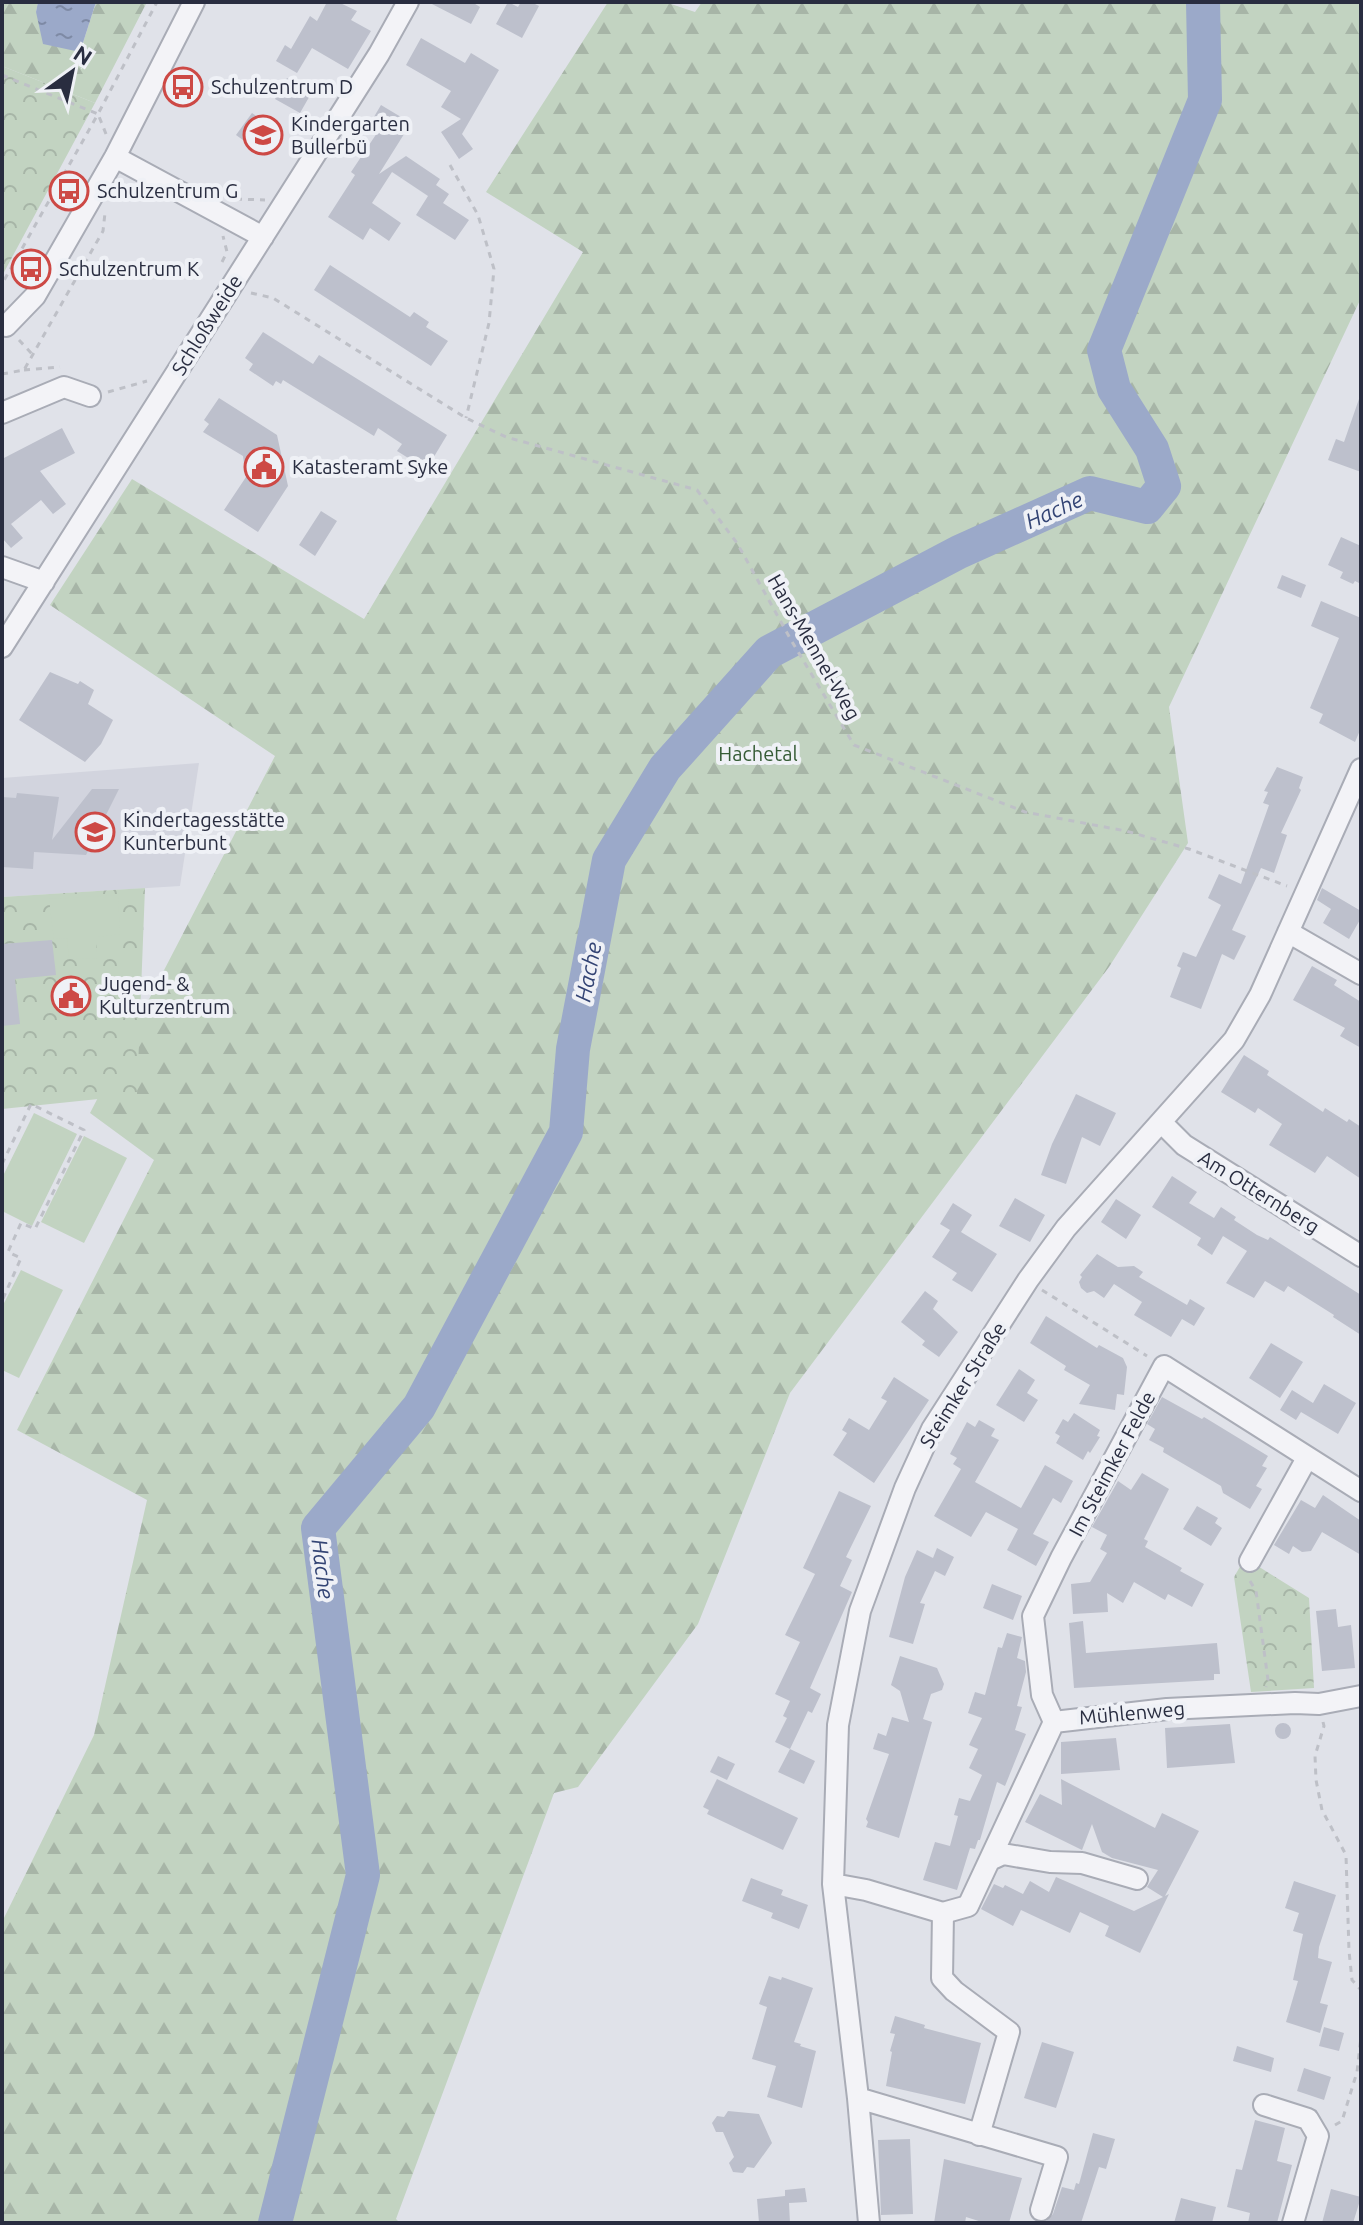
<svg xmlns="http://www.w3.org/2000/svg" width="1363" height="2225" font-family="Ubuntu,sans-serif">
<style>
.built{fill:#d2d4de}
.forest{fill:url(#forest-firs)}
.park{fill:url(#park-crowns)}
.garden{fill:#c2d3c1}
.water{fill:url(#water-ripples)}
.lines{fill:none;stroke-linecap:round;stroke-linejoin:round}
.river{stroke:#9ba9c9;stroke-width:34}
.building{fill:#bdc0cc}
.minor-casing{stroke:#a9acb6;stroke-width:24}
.path{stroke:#bec0c7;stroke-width:3;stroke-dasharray:6 6;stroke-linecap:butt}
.minor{stroke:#f3f3f7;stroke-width:20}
.labels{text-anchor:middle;stroke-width:8;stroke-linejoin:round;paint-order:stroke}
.poi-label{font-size:20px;fill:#292d40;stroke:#eff1f6;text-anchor:start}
.street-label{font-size:20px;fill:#292d40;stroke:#eff1f6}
.park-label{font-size:20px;fill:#365c36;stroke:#eff1f6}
.water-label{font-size:22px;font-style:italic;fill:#334474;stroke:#eff1f6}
</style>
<defs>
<pattern id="forest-firs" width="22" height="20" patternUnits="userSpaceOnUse" patternTransform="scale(2)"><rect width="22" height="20" fill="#c2d3c1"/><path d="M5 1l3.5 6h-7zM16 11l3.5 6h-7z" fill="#a7b5a7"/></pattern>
<pattern id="park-crowns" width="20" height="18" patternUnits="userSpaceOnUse" patternTransform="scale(2)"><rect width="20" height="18" fill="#c2d3c1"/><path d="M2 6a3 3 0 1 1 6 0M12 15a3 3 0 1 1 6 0" fill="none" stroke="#a7b5a7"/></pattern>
<pattern id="water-ripples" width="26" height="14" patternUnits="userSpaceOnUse" patternTransform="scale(2)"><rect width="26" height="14" fill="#9ba9c9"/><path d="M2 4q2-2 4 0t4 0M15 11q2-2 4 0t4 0" fill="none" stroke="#7e8aa5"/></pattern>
</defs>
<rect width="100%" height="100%" fill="#e0e2e9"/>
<path class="built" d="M199,763L180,886L2,897V778Z"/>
<path class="forest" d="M2,2H38L36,12L80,52L96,2H147L95,103L2,66Z
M608,2H665L695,12L702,2H1361V298L1169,707L1188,843L1109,967L790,1393L698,1624L578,1787L554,1793L396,2219L400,2223H2V1922L94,1735L147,1500L17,1430L154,1160L90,1113L275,756L50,605L132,479L364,619L583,252L486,192Z"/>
<path class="park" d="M2,66L95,103L2,276Z
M145,888L137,1095L2,1109V897Z
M1245,1558L1309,1598L1314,1688L1251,1692L1234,1577Z"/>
<path class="garden" d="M118,895L120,934L96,937L97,958L69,959L67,938L54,939L49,899Z
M34,1113L77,1134L32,1226L2,1211V1178Z
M84,1136L127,1158L84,1243L41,1222Z
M21,1270L63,1290L19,1378L2,1370V1307Z"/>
<path class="water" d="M38,2H96L80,52L43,44L36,12Z"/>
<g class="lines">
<path class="river" d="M275,2223L363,1875L318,1528L419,1407L566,1132L573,1049L609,860L665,768L769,652L959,552L1090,493L1147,507L1164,486L1152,449L1114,389L1104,350L1205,100L1203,2"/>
</g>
<path class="building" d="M327,2H338L357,11L351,20L371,31L348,69L312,48L297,73L276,61L285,45L291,49L310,16L317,21Z
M428,2H472L480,7L471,24Z
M508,2L518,7L521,2H531L539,6L522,38L496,24Z
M421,38L465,63L471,53L499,70L462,134L473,149L459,159L441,132L461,119L441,107L451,91L406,65Z
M287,78L312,92L300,113L275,99Z
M381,105L411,123L379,174L406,156L440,179L436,185L449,194L443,203L469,220L455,240L416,215L428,196L392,172L372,203L401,223L389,241L370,228L363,240L328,217L355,175L351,172L377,133L368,127Z
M252,113L281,133L265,156L236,135Z
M330,265L410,317L414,312L429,322L426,327L448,341L431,366L314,290Z
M263,332L313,364L319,355L447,435L432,460L427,457L421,466L397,451L402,444L378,428L374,436L283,380L281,384L276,381L273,386L249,370L253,364L245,358Z
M219,398L277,435L288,486L258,532L224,510L246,477L243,456L203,432L209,424L204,420Z
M1359,399L1361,400V472L1328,460L1336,439L1344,442Z
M62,428L75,453L40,471L66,504L53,514L41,500L11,524L23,538L11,548L2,538V459Z
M321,511L337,521L315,556L299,545Z
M1341,537L1361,546V584L1355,581L1353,584L1340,578L1343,572L1328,565Z
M1282,575L1306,585L1301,598L1277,588Z
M1321,601L1361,618V728L1355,742L1319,723L1323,714L1310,708L1339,638L1311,626Z
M50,672L78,684L80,681L94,690L88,704L113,720L101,744L85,762L19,720Z
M1277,767L1303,777L1299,788L1301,790L1281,833L1287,835L1274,873L1261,868L1232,930L1246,936L1234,960L1222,954L1201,1009L1170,997L1181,968L1177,966L1183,952L1196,957L1221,905L1208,898L1219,874L1241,884L1269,805L1263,803L1268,792L1264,791Z
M92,789H119L86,855L34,852L33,869L2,867V797L16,798L17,793L59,797L52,840Z
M1322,888L1361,911V918L1349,939L1323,923L1331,909L1317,900Z
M52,940L56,975L15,979L20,1024L2,1026V944Z
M1312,966L1337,980L1334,985L1361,1002V1048L1340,1036L1345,1028L1293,1000Z
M1244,1055L1269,1071L1267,1075L1323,1112L1325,1108L1347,1122L1349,1119L1361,1127V1179L1327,1156L1315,1173L1269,1145L1282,1124L1258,1108L1255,1113L1221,1092Z
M1076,1094L1116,1113L1100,1146L1082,1137L1066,1184L1041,1175L1052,1144Z
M1172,1176L1197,1192L1189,1203L1214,1218L1221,1207L1236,1217L1234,1220L1257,1235L1268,1240L1270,1237L1361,1295V1335L1333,1317L1334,1315L1288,1286L1284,1292L1265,1281L1254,1298L1226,1283L1247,1251L1223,1236L1212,1255L1197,1245L1201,1238L1152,1207Z
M1015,1198L1045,1215L1030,1242L999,1226Z
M1116,1199L1141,1215L1126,1239L1101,1222Z
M953,1203L972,1215L961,1232L997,1254L972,1292L952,1280L957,1273L932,1257L950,1230L940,1224Z
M1097,1254L1118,1267L1134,1266L1143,1272L1139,1277L1187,1305L1190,1299L1205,1308L1194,1326L1182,1319L1171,1337L1134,1315L1142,1302L1114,1284L1104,1298L1094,1291L1087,1293L1081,1288L1079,1282L1082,1277L1080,1275Z
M925,1291L938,1301L933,1309L958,1332L939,1357L922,1345L925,1341L901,1322Z
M1046,1316L1097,1348L1099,1345L1123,1358L1127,1367L1124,1395L1117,1394L1115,1410L1079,1404L1090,1385L1064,1370L1066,1366L1030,1343Z
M1271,1343L1303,1362L1280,1398L1249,1378Z
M1019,1369L1035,1380L1027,1393L1038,1400L1024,1422L996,1405Z
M894,1377L929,1400L874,1483L833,1455L847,1433L842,1430L849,1418L869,1430L887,1401L881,1398Z
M1324,1384L1356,1403L1338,1434L1301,1412L1296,1420L1280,1410L1292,1390L1313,1403Z
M1162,1397L1202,1419L1204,1417L1268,1456L1262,1466L1267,1468L1256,1486L1262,1489L1250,1509L1223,1493L1221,1486L1163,1452L1164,1448L1149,1440L1155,1429L1147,1424Z
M1074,1413L1100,1430L1097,1436L1100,1437L1090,1453L1088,1451L1083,1460L1056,1443L1060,1436L1055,1433L1063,1419L1068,1422Z
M979,1420L995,1429L991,1436L999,1440L975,1482L1021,1508L1045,1465L1073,1481L1061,1503L1053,1498L1033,1534L1049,1542L1036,1566L1007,1550L1018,1529L986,1512L971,1537L934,1516L961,1469L953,1464L957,1458L950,1454L967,1422L975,1427Z
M1142,1473L1169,1489L1144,1539L1148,1541L1145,1547L1182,1568L1180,1571L1204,1584L1192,1607L1168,1594L1165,1600L1134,1582L1123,1603L1107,1593L1108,1612L1073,1614L1071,1584L1090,1582L1107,1553L1100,1549L1107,1535L1092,1527L1118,1481L1131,1490Z
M839,1491L871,1506L846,1557L852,1560L840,1586L852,1592L810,1688L821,1694L812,1713L808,1711L790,1749L775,1742L787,1718L783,1716L790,1701L775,1694L800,1642L785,1635L815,1574L803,1568Z
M1323,1495L1361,1521V1555L1322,1532L1311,1551L1302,1552L1293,1546L1289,1554L1274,1545L1301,1500L1315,1508Z
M1197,1506L1218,1518L1215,1523L1222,1528L1211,1546L1183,1529Z
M937,1548L954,1557L945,1576L935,1571L920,1603L925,1604L913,1644L889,1637L905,1577L917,1550L933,1558Z
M992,1584L1022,1596L1013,1620L983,1608Z
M1336,1609L1338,1627L1351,1625L1355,1668L1322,1671L1316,1611Z
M1083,1621L1086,1653L1217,1643L1220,1674H1214V1680L1074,1688L1069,1623Z
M1007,1633L1022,1637L1017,1658L1025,1661L1026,1672L1017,1706L1022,1707L1015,1730L1026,1734L1005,1786L997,1782L980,1840H978L975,1849L970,1848L957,1890L923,1880L935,1842L950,1846L958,1816L954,1815L959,1798L970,1801L982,1775L969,1768L978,1749L969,1745L982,1718L968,1713L975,1692L985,1695L998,1647L1002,1648Z
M900,1656L937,1668L944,1684L942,1690L931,1694L923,1719L932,1722L899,1838L866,1827L868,1822L866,1819L889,1754L873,1749L878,1733L886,1736L892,1717L909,1722L900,1691L891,1685Z
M1275 1731a8 8 0 1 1 16 0a8 8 0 1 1-16 0Z
M1230,1724L1235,1763L1167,1768L1165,1728Z
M1116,1738L1120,1770L1061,1774V1742Z
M790,1749L815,1761L804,1784L778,1772Z
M718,1756L735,1764L727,1780L710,1772Z
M717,1779L798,1818L783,1850L707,1814L709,1810L703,1807Z
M1061,1779L1155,1828L1162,1813L1199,1831L1165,1896L1169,1894L1140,1953L1105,1936L1109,1926L1080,1912L1070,1933L1021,1910L1013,1926L981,1909L994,1884L1003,1888L1005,1885L1023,1894L1030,1881L1049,1892L1056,1877L1134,1911L1163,1897L1147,1887L1158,1870L1112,1858L1102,1852L1092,1824L1082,1850L1025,1822L1040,1794L1062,1805Z
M751,1878L783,1890L781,1895L808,1905L799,1929L771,1918L773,1913L742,1901Z
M1294,1881L1336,1895L1319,1947L1318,1958L1332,1962L1320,2003L1328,2005L1320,2033L1286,2022L1298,1981L1293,1980L1303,1934L1293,1931L1299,1913L1285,1908Z
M769,1976L781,1980L782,1977L813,1988L794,2042L801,2044L800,2046L816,2051L802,2108L767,2097L776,2066L752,2059L767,2007L759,2004Z
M895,2016L925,2025L924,2028L981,2043L965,2104L886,2086L892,2052L890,2051L895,2034L890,2033Z
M1324,2027L1344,2033L1339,2051L1319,2046Z
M1042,2042L1074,2052L1056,2108L1024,2098Z
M1237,2046L1274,2058L1271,2072L1233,2061Z
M1304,2068L1331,2077L1324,2100L1297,2091Z
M728,2111L759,2114L772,2143L754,2168L747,2167L743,2173L733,2172L729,2163L734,2157L723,2132H716L712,2123L717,2116L724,2117Z
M1255,2120L1285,2128L1277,2161L1292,2165L1277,2223H1248L1250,2213L1227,2207L1236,2169L1242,2170Z
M1093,2133L1115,2139L1106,2169L1099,2167L1081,2223H1044L1053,2214L1062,2187L1074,2190L1076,2183L1079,2184Z
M910,2139L913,2214L881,2215L878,2140Z
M944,2159L1022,2178L1009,2223H985L966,2217L965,2223H934Z
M805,2188L807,2202L789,2203L790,2223H759L757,2199L785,2196V2190Z
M1331,2189L1361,2197L1353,2223H1322Z
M1181,2198L1216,2207L1212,2223H1174Z"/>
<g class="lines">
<g class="minor-casing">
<path id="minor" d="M115,157L263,237
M6,326L35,296L115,157L194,2
M2,413L64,387L90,396
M2,567L44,582
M2,647L379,54L408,2
M1288,932L1361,974
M1161,1122L1184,1145L1361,1256
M1250,1561L1307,1458
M1054,1722L1042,1695L1033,1616L1061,1558L1164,1366L1361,1491
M990,1860L1003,1854L1050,1862L1082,1863L1137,1879
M833,1884L866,1890L943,1913L968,1906L1054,1722L1167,1709L1295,1703L1319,1704L1361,1696
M943,1913L942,1978L954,1991L1009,2032L979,2135
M858,2098L1057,2157L1041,2210
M1264,2105L1308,2119L1318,2136L1293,2223
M869,2223L858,2098L833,1884L838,1725L860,1611L905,1488L932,1429L1028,1280L1066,1228L1234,1040L1260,995L1361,769"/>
</g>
<path class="path" d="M2,75L98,114L2,284
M106,134L98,114L157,2
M450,165L478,215L494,269L489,323L466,418
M236,199L265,200
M222,262L227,252L223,236
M251,293L273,298L466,418L506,437L697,490L737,543L791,640L854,745L1025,812L1126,831L1189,849L1287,886
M19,340L33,355
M24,370L60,367
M2,374L24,370L103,231L105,213
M108,392L147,381
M2,1164L31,1104L84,1130L35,1229L21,1223L8,1252L21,1258L2,1301
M1042,1290L1147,1356
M1250,1581L1256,1591L1268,1680L1266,1687
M1323,1722L1324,1726L1315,1756L1316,1780L1322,1810L1346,1855L1349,1951L1352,1980L1361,1990
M1335,2125L1342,2121L1357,2072L1361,2037"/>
<use href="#minor" class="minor"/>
</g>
<defs>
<g id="bus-ring" transform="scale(2)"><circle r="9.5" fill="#eff1f6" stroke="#cd4945" stroke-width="1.5"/><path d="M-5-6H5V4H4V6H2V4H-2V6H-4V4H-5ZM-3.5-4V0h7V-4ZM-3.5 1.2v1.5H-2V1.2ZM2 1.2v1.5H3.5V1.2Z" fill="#cd4945"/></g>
<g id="school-ring" transform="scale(2)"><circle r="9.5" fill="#eff1f6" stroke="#cd4945" stroke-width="1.5"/><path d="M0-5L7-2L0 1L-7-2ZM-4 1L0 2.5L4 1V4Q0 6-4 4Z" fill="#cd4945"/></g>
<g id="civic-ring" transform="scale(2)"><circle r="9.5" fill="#eff1f6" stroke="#cd4945" stroke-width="1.5"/><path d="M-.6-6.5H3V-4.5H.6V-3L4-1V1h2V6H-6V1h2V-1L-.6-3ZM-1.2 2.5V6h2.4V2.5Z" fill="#cd4945"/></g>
</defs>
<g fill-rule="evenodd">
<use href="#bus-ring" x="183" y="87"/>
<use href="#school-ring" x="263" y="135"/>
<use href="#bus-ring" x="69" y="191"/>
<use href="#bus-ring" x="31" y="269"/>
<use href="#civic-ring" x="264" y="467"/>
<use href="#school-ring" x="95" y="832"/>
<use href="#civic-ring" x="71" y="996"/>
</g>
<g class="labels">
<g class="poi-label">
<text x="211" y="94">Schulzentrum D</text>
<text x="291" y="131">Kindergarten<tspan x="291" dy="23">Bullerbü</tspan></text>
<text x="97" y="198">Schulzentrum G</text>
<text x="59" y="276">Schulzentrum K</text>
<text x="292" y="474">Katasteramt Syke</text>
<text x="123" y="827">Kindertagesstätte<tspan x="123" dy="23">Kunterbunt</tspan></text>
<text x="99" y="991">Jugend- &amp;<tspan x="99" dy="23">Kulturzentrum</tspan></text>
</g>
<g class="street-label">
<text transform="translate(207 325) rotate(-58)" y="7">Schloßweide</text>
<text transform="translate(814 647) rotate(60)" y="7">Hans-Mennel-Weg</text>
<text transform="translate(1259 1192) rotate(32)" y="7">Am Otternberg</text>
<text transform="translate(963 1385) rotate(-58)" y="7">Steimker Straße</text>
<text transform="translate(1112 1464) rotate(-62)" y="7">Im Steimker Felde</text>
<text transform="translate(1132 1713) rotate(-5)" y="7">Mühlenweg</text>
</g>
<g class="park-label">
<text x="758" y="761">Hachetal</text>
</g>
<g class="water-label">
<text transform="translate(1054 510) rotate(-24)" y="8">Hache</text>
<text transform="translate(588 972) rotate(-79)" y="8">Hache</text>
<text transform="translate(323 1569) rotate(83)" y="8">Hache</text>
</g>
</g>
<rect width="1363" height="2225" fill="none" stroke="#292d40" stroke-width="8"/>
<g transform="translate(72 72) rotate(33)" stroke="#eff1f6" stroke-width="6" paint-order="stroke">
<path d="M0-6L14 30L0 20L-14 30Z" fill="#292d40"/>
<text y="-12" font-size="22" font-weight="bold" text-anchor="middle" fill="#292d40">N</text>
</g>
</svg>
